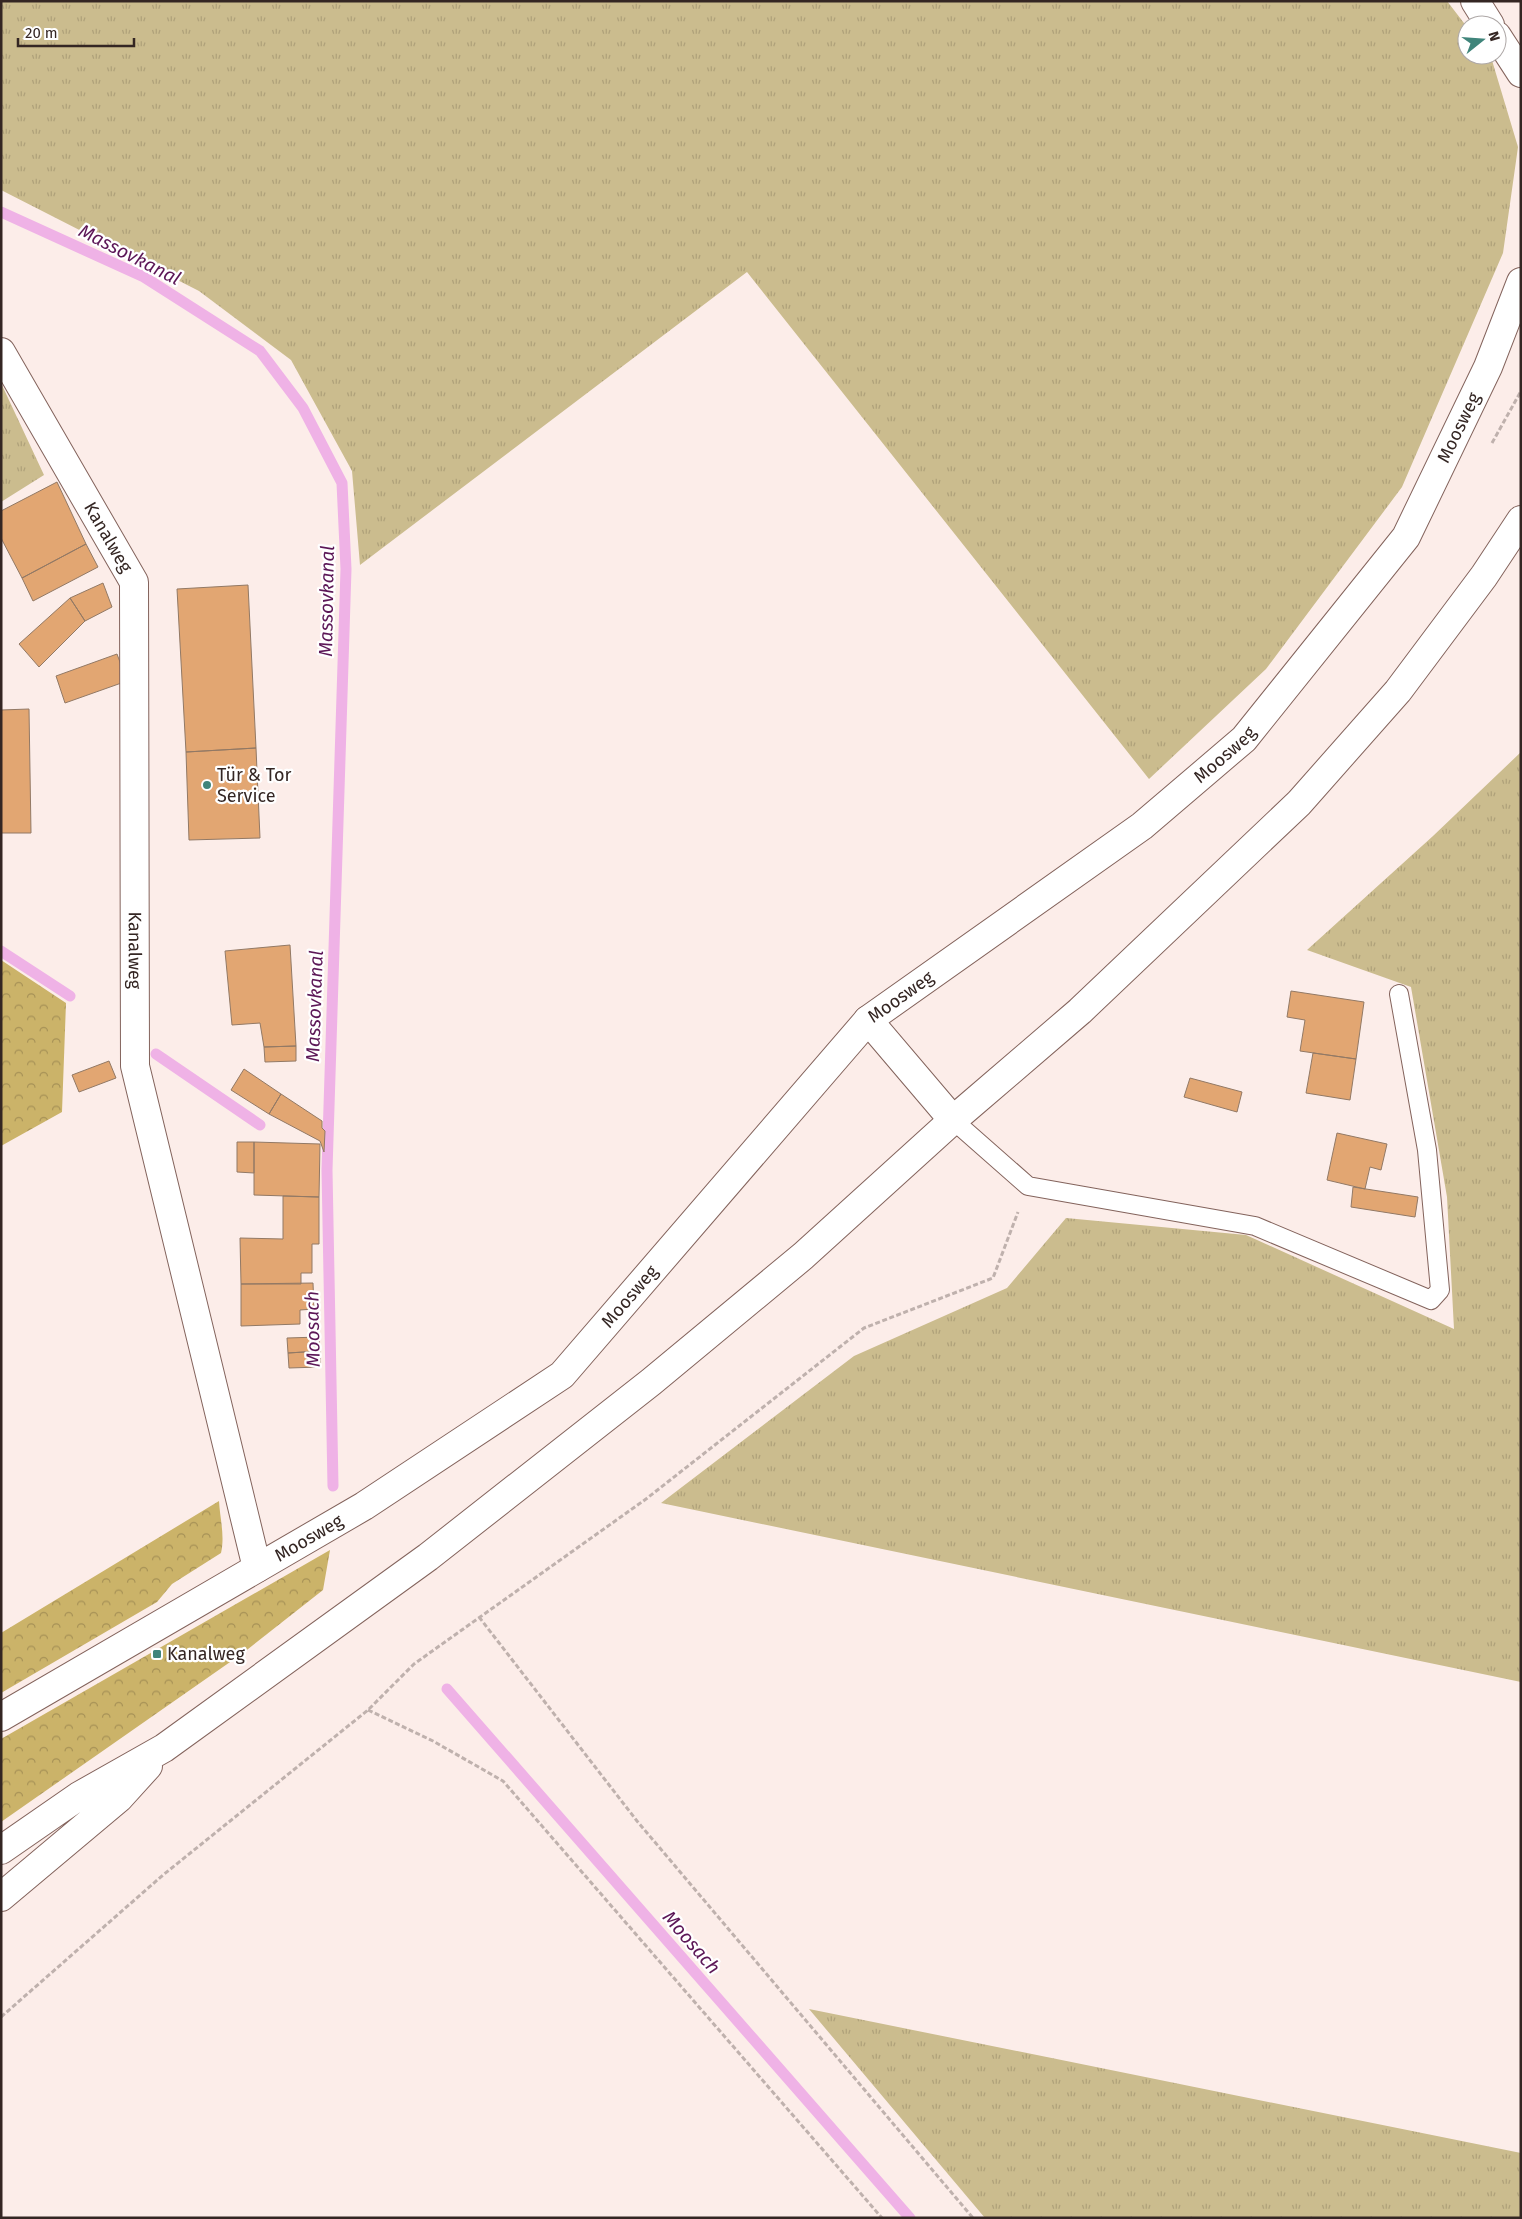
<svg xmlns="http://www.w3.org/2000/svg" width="1522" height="2219" font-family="'Fira Sans',sans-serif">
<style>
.grass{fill:url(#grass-tufts)}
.forest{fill:url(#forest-crowns)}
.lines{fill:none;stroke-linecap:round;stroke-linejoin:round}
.stream{stroke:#efb2e6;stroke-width:11}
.building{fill:#e2a672;stroke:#927965}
.service-casing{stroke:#83635c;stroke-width:20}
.minor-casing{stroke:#83635c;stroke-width:30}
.primary-casing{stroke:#83635c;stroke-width:30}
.path{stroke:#bfb1ad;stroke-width:3;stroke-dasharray:5 2.5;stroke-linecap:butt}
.service{stroke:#fff;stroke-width:18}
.minor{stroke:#fff;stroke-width:28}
.primary{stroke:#fff;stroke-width:28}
.poi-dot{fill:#40857b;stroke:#fff;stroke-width:2}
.labels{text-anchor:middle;stroke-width:4.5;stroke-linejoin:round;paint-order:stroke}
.street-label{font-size:18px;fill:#342623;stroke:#fff}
.poi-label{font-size:18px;fill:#342623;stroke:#fff;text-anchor:start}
.water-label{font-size:19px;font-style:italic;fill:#5c1757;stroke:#fff}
</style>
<defs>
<pattern id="grass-tufts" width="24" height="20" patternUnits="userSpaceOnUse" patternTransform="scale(1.25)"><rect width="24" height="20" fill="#cbbc8e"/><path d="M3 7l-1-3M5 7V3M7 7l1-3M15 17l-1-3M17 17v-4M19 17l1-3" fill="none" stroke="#afa17a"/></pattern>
<pattern id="forest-crowns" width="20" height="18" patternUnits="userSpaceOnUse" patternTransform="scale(1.25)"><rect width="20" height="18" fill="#cbb369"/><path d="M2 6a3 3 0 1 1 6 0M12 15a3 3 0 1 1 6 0" fill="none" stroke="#a69156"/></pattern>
</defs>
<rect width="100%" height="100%" fill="#fcede9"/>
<path class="grass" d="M1,1H1447L1467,27V55H1489L1491,57L1518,147L1503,253L1402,487L1266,669L1149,779L747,272L360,565L352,471L291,360L199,291L1,190Z
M1,383L44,475L1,502Z
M1521,752V1682L661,1503L854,1356L1007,1288L1066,1218L1246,1235L1454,1329L1447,1197L1411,987L1307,950L1433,836Z
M809,2009L1521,2153V2218H985Z"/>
<path class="forest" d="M1,960L66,1003L62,1112L1,1146Z
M219,1501C220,1519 225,1536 221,1553L172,1584L157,1602L1,1693V1633Z
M330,1550L323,1590L243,1653L1,1822V1739Z"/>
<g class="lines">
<path class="stream" d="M1,212L144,277L260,351L303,408L342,483L346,569L327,1170L333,1486
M1,951L70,996
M156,1054L260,1125
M447,1689L910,2218"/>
</g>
<path class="building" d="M57,482L86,544L22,578L1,538V511Z
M86,544L98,567L33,601L22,578Z
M103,583L112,607L85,621L70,598Z
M248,585L256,748L186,752L177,589Z
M70,598L85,621L39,667L19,644Z
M117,654L127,681L65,703L56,676Z
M29,709L31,833H1V710Z
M256,748L260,838L189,840L186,752Z
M290,945L296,1046L264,1047L260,1023L232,1025L225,951Z
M1291,991L1364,1002L1356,1059L1300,1051L1305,1020L1287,1017Z
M296,1046V1061L265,1062L264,1047Z
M1313,1053L1356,1059L1350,1100L1306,1093Z
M109,1061L116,1078L79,1092L72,1075Z
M244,1069L281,1094L269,1114L231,1090Z
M1190,1078L1242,1092L1237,1112L1184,1097Z
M281,1094L322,1121V1128L325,1131L324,1152L320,1141L269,1114Z
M1337,1133L1387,1144L1381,1170L1370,1167L1365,1189L1327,1180Z
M237,1142H254V1173L237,1172Z
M254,1142L320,1144L319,1197L254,1195Z
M1353,1187L1418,1197L1415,1217L1351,1207Z
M283,1196L319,1197V1244H312V1273H301V1284H241L240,1238L283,1239Z
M313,1283L314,1309L300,1310V1324L241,1326V1284Z
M319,1337L320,1351L288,1353L287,1338Z
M320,1351V1367L289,1368L288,1353Z"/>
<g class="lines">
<g class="service-casing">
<path id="service" d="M953,1120L1028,1186L1255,1226L1431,1300L1440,1290L1427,1150L1399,994"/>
</g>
<g class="minor-casing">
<g id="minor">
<path d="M1475,1L1490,25"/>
<path d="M1497,36L1521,73"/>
<path id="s1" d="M1,352L134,582L135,1066L257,1568"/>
<path d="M868,1020L953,1120"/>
<path id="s2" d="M1,1717L364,1506L562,1375L868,1020L1142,826L1244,739L1406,537L1488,367L1521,282"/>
</g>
</g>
<g class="primary-casing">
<path id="primary" d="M1,1850L79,1796L164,1748L428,1557L651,1382L803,1256L953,1120L1080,1011L1299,803L1398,691L1484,576L1521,520
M1,1897L119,1798L148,1766"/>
</g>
<path class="path" d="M1492,443L1521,391
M479,1617L637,1821L973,2218
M368,1710L433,1741L503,1781L882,2218
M1,2017L163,1875L368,1710L414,1664L646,1499L864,1328L993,1278L1018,1212"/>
<use href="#service" class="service"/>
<use href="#minor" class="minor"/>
<use href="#primary" class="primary"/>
</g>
<g class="poi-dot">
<circle cx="207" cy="785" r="5"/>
<rect x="152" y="1649" width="10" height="10" rx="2.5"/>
</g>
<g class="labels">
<g class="street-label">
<text dy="6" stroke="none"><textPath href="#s2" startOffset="1976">Moosweg</textPath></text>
<text dy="6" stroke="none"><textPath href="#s1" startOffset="214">Kanalweg</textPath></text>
<text dy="6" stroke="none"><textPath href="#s2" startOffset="1571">Moosweg</textPath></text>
<text dy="6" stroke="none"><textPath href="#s1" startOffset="634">Kanalweg</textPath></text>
<text dy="6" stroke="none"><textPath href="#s2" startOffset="1166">Moosweg</textPath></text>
<text dy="6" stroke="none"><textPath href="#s2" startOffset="761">Moosweg</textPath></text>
<text dy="6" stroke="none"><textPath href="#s2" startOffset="356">Moosweg</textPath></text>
</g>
<g class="poi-label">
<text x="217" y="781">Tür &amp; Tor<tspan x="217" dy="21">Service</tspan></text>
<text x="167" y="1660">Kanalweg</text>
</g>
<g class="water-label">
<text transform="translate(130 254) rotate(27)" y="7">Massovkanal</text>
<text transform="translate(326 601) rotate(-89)" y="7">Massovkanal</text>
<text transform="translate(314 1006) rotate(-88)" y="7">Massovkanal</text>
<text transform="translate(312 1329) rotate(-91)" y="7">Moosach</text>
<text transform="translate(692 1942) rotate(49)" y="7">Moosach</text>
</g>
</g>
<rect width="1522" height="2219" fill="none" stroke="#342623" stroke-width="5"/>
<g transform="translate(1482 40) rotate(73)"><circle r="24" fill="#ffffff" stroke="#aea8a7"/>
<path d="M0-4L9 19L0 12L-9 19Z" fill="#40857b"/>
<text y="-8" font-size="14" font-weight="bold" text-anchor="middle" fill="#342623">N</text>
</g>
<path d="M18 38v8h116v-8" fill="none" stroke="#342623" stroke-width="2.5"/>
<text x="25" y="38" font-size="15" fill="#342623" stroke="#ffffff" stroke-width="4" paint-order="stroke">20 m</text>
</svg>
